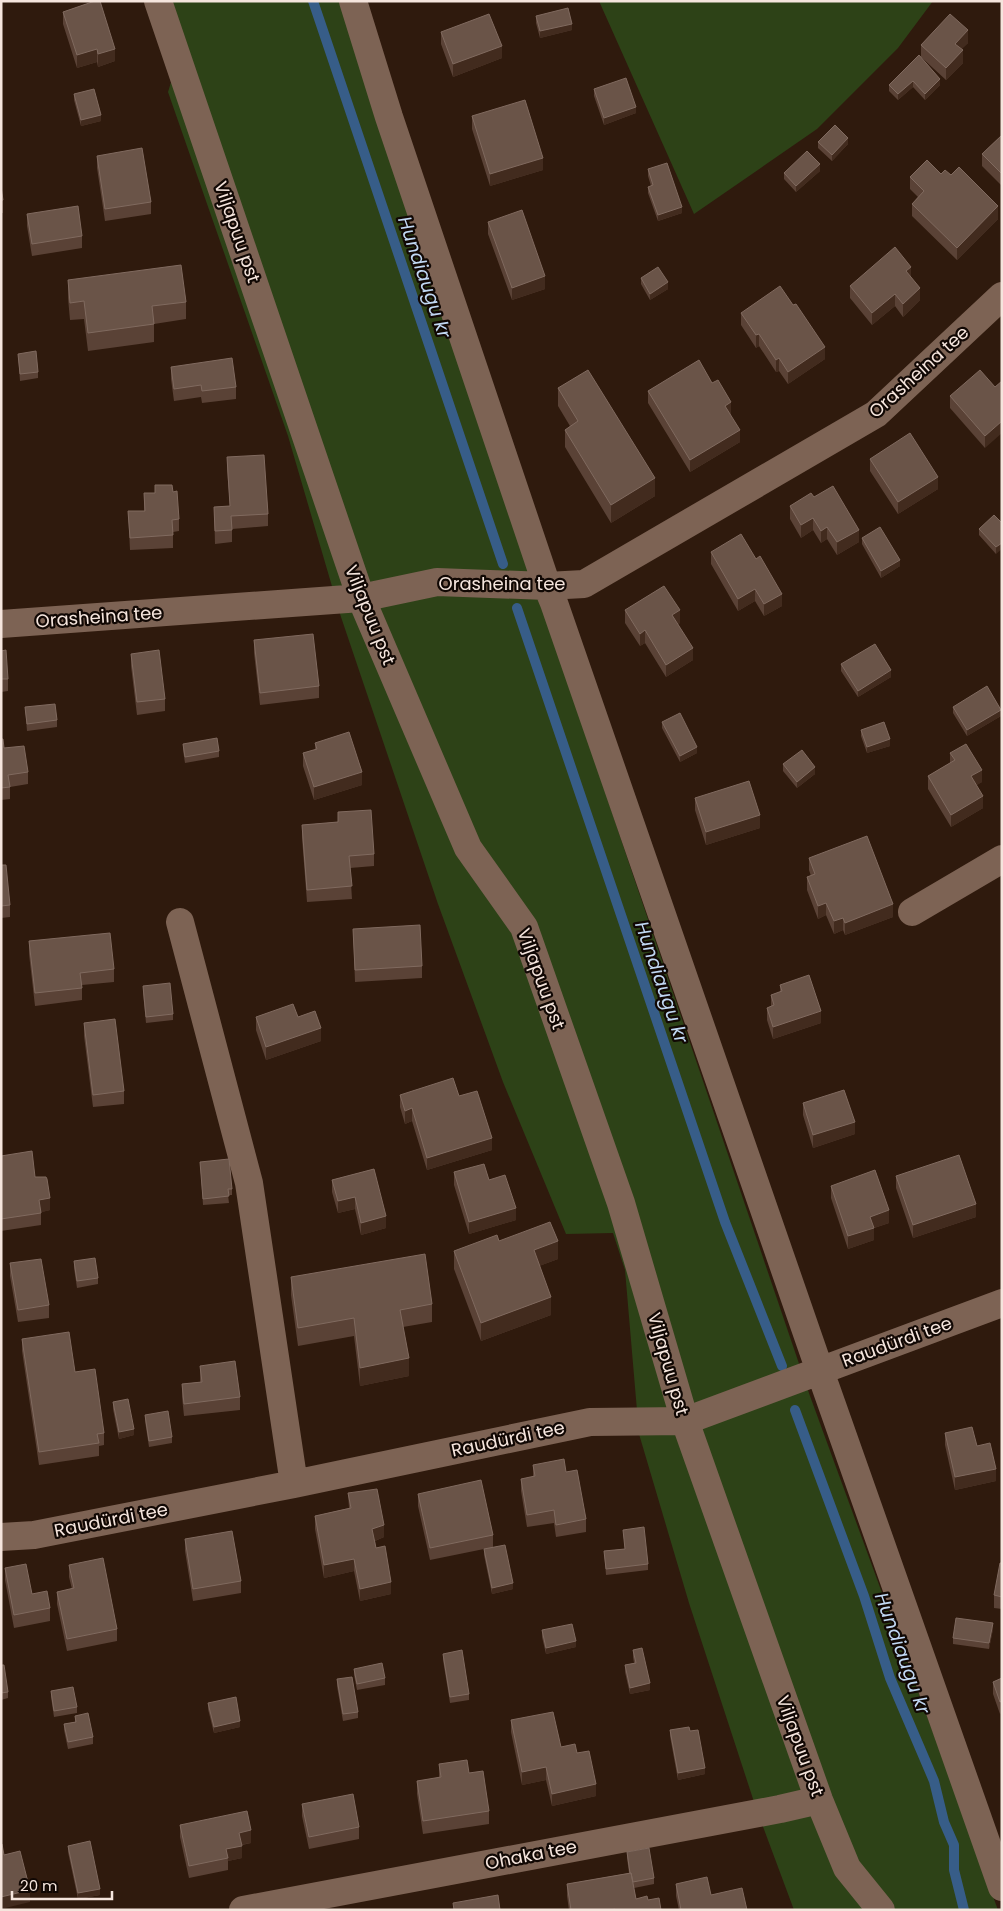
<svg xmlns="http://www.w3.org/2000/svg" width="1003" height="1911" font-family="Poppins,sans-serif">
<style>
.green{fill:#2d4217}
.lines{fill:none;stroke-linecap:round;stroke-linejoin:round}
.stream{stroke:#375d88;stroke-width:10}
.street{stroke:#7d6354;stroke-width:28}
.wall{fill:#5a4236}
.shaded-wall{fill:#422b1e}
.building{fill:#6a5448;stroke:#806a5f}
.labels{text-anchor:middle;stroke-width:4.5;stroke-linejoin:round;paint-order:stroke}
.street-label{font-size:18px;fill:#f5e5dd;stroke:#110804}
.water-label{font-size:19px;font-style:italic;fill:#c1d8f3;stroke:#110804}
</style>
<rect width="100%" height="100%" fill="#2f1a0d"/>
<path class="green" d="M167,1H340L633,875L810,1396L998,1910H794L756,1808L689,1603L639,1434L625,1270L613,1233L566,1234L503,1082L438,904L341,617L288,436L168,92L182,46Z
M599,1H933L898,48L817,129L694,214Z"/>
<g class="lines">
<path class="stream" d="M313,1L503,564
M517,608L725,1222L782,1366
M795,1410L864,1596L890,1678L934,1781L944,1822L954,1845V1870L964,1910"/>
<path class="street" d="M158,1L361,598L468,848L524,927L621,1203L685,1421L819,1800L847,1868L881,1910
M353,1L389,117L547,586L554,603L820,1371L1002,1887
M1,624L361,598L437,582L547,586L584,584L876,414L1002,296
M912,912L1002,859
M180,922L249,1183L294,1484
M1,1537L34,1535L294,1484L590,1422L685,1421L1002,1303
M243,1910L780,1809L819,1800"/>
</g>
<path class="wall" d="M63,12L115,61L98,67L97,62L77,68L63,24Z
M536,16L572,30L540,38L536,23Z
M441,32L502,58L453,77L441,44Z
M968,43L961,49L963,63L946,80L921,57V45Z
M919,55L940,85L925,100L913,87L898,100L889,91V85Z
M594,89L636,113L604,125L594,96Z
M74,94L101,121L81,126L74,100Z
M472,116L543,170L490,186L472,129Z
M1002,135V186L982,166V154Z
M818,142L848,144L832,161L818,148Z
M97,156L151,202V214L105,221L97,168Z
M648,169L682,213L658,221L648,193V187L651,186L648,176Z
M820,171L796,192L784,179V173Z
M941,174L998,219L957,260L912,216V204L918,197L910,189V177Z
M1,187L3,200V213H1Z
M27,214L82,236V248L32,256L27,226Z
M488,222L545,289L512,300L488,234Z
M641,278L668,289L650,300L641,284Z
M911,278L920,300L903,317L895,306L872,325L850,298V286Z
M68,280L186,302V319L154,324V342L88,351L84,319L70,320L68,298Z
M741,313L825,359L788,384L779,371L776,372L759,346L756,348L741,325Z
M18,354L38,372V378L20,381Z
M171,367L236,387V399L202,403L201,397L174,401L171,379Z
M712,383L731,415H730L740,442L690,472L648,403V391Z
M995,387L985,448L950,408V396Z
M558,388L655,496L611,523L565,447V430L570,426L558,406Z
M227,457L268,514V526L232,529V542L215,544L214,507L230,506L227,470Z
M870,459L938,489L898,514L870,471Z
M144,493H155L179,519V531L173,532V548L130,550L128,511H144Z
M814,497L859,542L837,555L827,539L821,543L813,530L801,538L790,519V506Z
M1002,523L996,554L979,535V529Z
M862,538L900,566L881,578L862,544Z
M711,552L782,606L764,616L755,601L738,611L711,564Z
M625,610L680,623L678,624L693,660L666,677L645,643L640,646L625,623Z
M254,640L319,686V698L260,705L254,653Z
M1,651L8,679V691L1,692Z
M131,654L165,699V711L137,715L131,666Z
M841,664L891,677L858,697L841,671Z
M25,707L57,720V727L27,731Z
M953,707L1001,716L967,736L953,713Z
M662,722L697,753L680,762L662,728Z
M861,730L890,746L867,753L861,736Z
M1,739L4,748L28,772V784L10,787V799L1,800Z
M315,743L362,785L314,800L303,766V753L315,750Z
M183,744L219,751V757L185,763L183,750Z
M950,753L982,782L976,785L983,808L951,827L928,789V776L950,763Z
M783,764L815,774L797,788L783,771Z
M695,798L760,828L706,845L695,810Z
M338,812L374,854V866L350,868L352,899L307,902L302,838V825L338,822Z
M809,858L893,917L845,935L843,930L834,934L826,915L818,919L807,890V877L811,876L809,870Z
M1,865L10,905V917L1,918Z
M353,929L422,966V978L355,982Z
M29,941L114,969V982L82,985V1000L35,1006L29,954Z
M780,985L821,1023L773,1039L767,1020V1008L771,1006V995L780,992Z
M143,986L173,1014V1020L146,1023L143,993Z
M256,1017H298L321,1041L266,1060L256,1030Z
M84,1023L124,1091V1104L93,1107L84,1036Z
M400,1095L459,1096L492,1150L427,1170L412,1121L405,1124L400,1107Z
M803,1103L855,1134L813,1148L803,1115Z
M1,1156L35,1177L50,1210L41,1212V1225L1,1231Z
M200,1162L232,1189V1195H228L229,1203L203,1205Z
M374,1169L386,1228L361,1235L355,1209L338,1213L332,1192V1180Z
M454,1172L489,1180L516,1220L469,1234L454,1185Z
M896,1176L976,1217L913,1238L896,1188Z
M831,1186L889,1223L874,1228V1240L848,1249L831,1198Z
M499,1241L558,1259L539,1266L551,1315L481,1341L454,1269V1251Z
M74,1261L98,1278V1284L77,1288L74,1268Z
M10,1263L49,1305V1318L18,1322L10,1276Z
M291,1277L432,1304V1322L403,1327L409,1376L360,1386L354,1336L298,1346L291,1295Z
M22,1339L75,1372L104,1433V1445L99,1446V1456L39,1465L22,1351Z
M200,1366L240,1397V1410L184,1416L182,1397V1384L200,1382Z
M113,1402L134,1435L119,1439L113,1409Z
M145,1415L172,1437V1443L149,1447L145,1421Z
M945,1433L977,1446L996,1481L955,1490L945,1445Z
M533,1465L566,1472L586,1519V1532L556,1537L554,1523L527,1527L521,1491V1479L533,1477Z
M348,1493L384,1537L375,1541L376,1548L391,1594L360,1601L354,1571L324,1578L315,1529V1516L349,1508Z
M418,1494L493,1535V1547L513,1589L492,1594L484,1555V1549L430,1560L418,1506Z
M623,1530L648,1564V1570L606,1575L604,1551L625,1549Z
M185,1539L241,1581V1593L193,1601L185,1551Z
M1002,1563V1609L994,1608V1595Z
M69,1565L117,1629V1641L67,1651L57,1604V1592L72,1589L69,1577Z
M5,1568L32,1594L50,1608V1621L14,1628L5,1580Z
M993,1629L989,1649L953,1644V1638Z
M542,1630L576,1647L546,1654L542,1637Z
M633,1650L650,1690L630,1694L625,1672V1665L634,1663L633,1657Z
M443,1654L469,1694V1700L450,1703L443,1660Z
M1,1665L8,1692V1698L1,1700Z
M354,1669L385,1678V1685L357,1690L354,1675Z
M1002,1678L1000,1714L993,1694V1682Z
M337,1679L358,1712V1718L343,1721L337,1686Z
M51,1691L77,1707V1713L54,1717L51,1697Z
M208,1703L240,1727L214,1733L208,1709Z
M75,1716L93,1737V1744L68,1749L64,1730V1724L75,1722Z
M511,1720L561,1747L577,1753L596,1796L552,1806L546,1780L522,1785L511,1732Z
M670,1730L690,1731L705,1774L678,1780L670,1736Z
M439,1764L489,1811V1824L423,1834L417,1794V1781L439,1778Z
M302,1804L359,1827V1839L309,1849L302,1816Z
M180,1825L251,1843L242,1845V1858L228,1861V1870L189,1878L180,1837Z
M68,1846L100,1895L78,1899L68,1852Z
M627,1852L654,1878V1884L634,1888L636,1899L648,1900L661,1910H569L567,1896V1884L629,1873L627,1858Z
M676,1884L711,1895L747,1910H679L676,1896Z"/>
<path class="shaded-wall" d="M572,24V30L540,38V31Z
M968,30V43L955,56V44Z
M502,46V58L453,77V64Z
M97,49V62L77,68V55Z
M115,49V61L98,67V54Z
M963,50V63L946,80V68Z
M940,79V85L925,100V94Z
M913,81V87L898,100V94Z
M636,107V113L604,125V118Z
M101,115V121L81,126V120Z
M848,138V144L832,161V155Z
M543,158V170L490,186V174Z
M820,164V171L796,192V186Z
M998,206V219L957,260V248Z
M682,207V213L658,221V215Z
M911,267V279L906,271Z
M545,276V289L512,300V288Z
M668,282V289L650,300V294Z
M920,288V300L903,317V304Z
M895,294V306L872,325V313Z
M759,334V346L756,348V335Z
M825,347V359L788,384V372Z
M779,358V371L776,372V360Z
M731,402V415L725,418V406Z
M1002,421V433L985,448V436Z
M740,430V442L690,472V460Z
M938,477V489L898,514V502Z
M655,478V496L611,523V505Z
M813,518V530L801,538V525Z
M827,527V539L821,543V531Z
M859,530V542L837,555V542Z
M1002,543V549L996,554V547Z
M900,560V566L881,578V571Z
M755,589V601L738,611V599Z
M782,594V606L764,616V604Z
M680,610V623L672,628V615Z
M645,630V643L640,646V634Z
M693,648V660L666,677V665Z
M891,670V677L858,697V691Z
M1001,710V716L967,736V730Z
M890,739V746L867,753V747Z
M697,747V753L680,762V756Z
M815,767V774L797,788V782Z
M982,770V782L971,789V776Z
M362,772V785L314,800V787Z
M983,796V808L951,827V815Z
M760,815V828L706,845V832Z
M826,903V915L818,919V906Z
M893,904V917L845,935V923Z
M843,918V930L834,934V921Z
M821,1011V1023L773,1039V1027Z
M321,1028V1041L266,1060V1047Z
M412,1108V1121L405,1124V1111Z
M855,1122V1134L813,1148V1135Z
M492,1138V1150L427,1170V1158Z
M355,1197V1209L338,1213V1201Z
M50,1198V1210L39,1213V1200Z
M976,1204V1217L913,1238V1225Z
M516,1208V1220L469,1234V1222Z
M889,1210V1223L874,1228V1240L848,1249V1236L870,1217Z
M386,1216V1228L361,1235V1223Z
M558,1241V1259L534,1268V1250Z
M551,1297V1315L481,1341V1323Z
M409,1358V1376L360,1386V1368Z
M134,1429V1435L119,1439V1432Z
M996,1469V1481L955,1490V1477Z
M384,1525V1537L372,1542V1529Z
M354,1559V1571L324,1578V1565Z
M391,1582V1594L360,1601V1589Z
M513,1583V1589L492,1594V1588Z
M993,1623V1629L989,1649V1643Z
M576,1641V1647L546,1654V1648Z
M650,1683V1690L630,1694V1688Z
M1002,1701V1713L1000,1714V1702Z
M240,1721V1727L214,1733V1727Z
M546,1767V1780L522,1785V1772Z
M705,1768V1774L678,1780V1773Z
M596,1784V1796L552,1806V1794Z
M251,1830V1843L239,1845V1833Z
M242,1846V1858L228,1861L226,1849Z
M100,1889V1895L78,1899V1893Z
M30,1890V1902L1,1909V1897Z"/>
<path class="building" d="M95,1H100L115,49L98,54L97,49L77,55L63,12Z
M568,8L572,24L540,31L536,16Z
M489,14L502,46L453,64L441,32Z
M950,14L968,30L955,44L963,50L946,68L921,45Z
M919,55L940,79L925,94L913,81L898,94L889,85Z
M626,78L636,107L604,118L594,89Z
M94,89L101,115L81,120L74,94Z
M525,100L543,158L490,174L472,116Z
M835,125L848,138L832,155L818,142Z
M1002,135V174L982,154Z
M142,148L151,202L105,209L97,156Z
M807,151L820,164L796,186L784,173Z
M927,160L941,174L945,170L951,175L959,167L998,206L957,248L912,204L924,191L910,177Z
M667,163L682,207L658,215L648,187L653,185L648,169Z
M1,187L3,200L1,201Z
M78,206L82,236L32,244L27,214Z
M522,210L545,276L512,288L488,222Z
M895,247L911,267L906,271L920,288L903,304L895,294L872,313L850,286Z
M181,265L186,302L152,306L154,324L88,333L84,301L70,303L68,280Z
M658,267L668,282L650,294L641,278Z
M780,286L793,305L796,304L825,347L788,372L779,358L776,360L759,334L756,335L741,313Z
M36,351L38,372L20,374L18,354Z
M232,358L236,387L202,391L201,385L174,389L171,367Z
M699,360L712,383L718,380L731,402L725,406L740,430L690,460L648,391Z
M588,370L655,478L611,505L565,430L578,421L558,388Z
M980,370L995,387L1002,381V421L985,436L950,396Z
M910,433L938,477L898,502L870,459Z
M264,455L268,514L231,516L232,530L215,531L214,507L230,506L227,457Z
M155,485H172L173,492L177,491L179,519L172,520L173,535L130,538L128,511H145L144,493H155Z
M833,486L859,530L837,542L827,527L821,531L813,518L801,525L790,506L811,493L814,497Z
M994,515L1002,523V543L996,547L979,529Z
M880,527L900,560L881,571L862,538Z
M741,534L756,559L760,556L782,594L764,604L755,589L738,599L711,552Z
M664,586L680,610L672,615L693,648L666,665L645,630L640,634L625,610Z
M313,634L319,686L260,693L254,640Z
M875,644L891,670L858,691L841,664Z
M6,650L8,679H1V651Z
M159,650L165,699L137,702L131,654Z
M987,686L1001,710L967,730L953,707Z
M55,704L57,720L27,724L25,707Z
M680,713L697,747L680,756L662,722Z
M884,722L890,739L867,747L861,730Z
M349,732L362,772L314,787L303,753L317,749L315,743Z
M217,738L219,751L185,757L183,744Z
M1,739H3L4,748L24,746L28,772L8,775L10,787L1,788Z
M966,744L982,770L971,776L983,796L951,815L928,776L955,760L950,753Z
M802,750L815,767L797,782L783,764Z
M749,781L760,815L706,832L695,798Z
M371,810L374,854L349,856L352,886L307,890L302,825L338,822V812Z
M867,836L893,904L845,923L843,918L834,921L826,903L818,906L807,877L815,874L809,858Z
M1,865H6L10,905L1,906Z
M420,925L422,966L355,970L353,929Z
M110,933L114,969L80,973L82,988L35,993L29,941Z
M809,975L821,1011L773,1027L767,1008L774,1005L771,995L782,991L780,985Z
M170,983L173,1014L146,1017L143,986Z
M293,1004L298,1017L315,1011L321,1028L266,1047L256,1017Z
M115,1019L124,1091L93,1095L84,1023Z
M453,1078L459,1096L477,1091L492,1138L427,1158L412,1108L405,1111L400,1095Z
M844,1090L855,1122L813,1135L803,1103Z
M32,1151L35,1177H46L47,1179L50,1198L39,1200L41,1213L1,1219V1156Z
M959,1155L976,1204L913,1225L896,1176Z
M229,1159L232,1189H228L229,1196L203,1199L200,1162Z
M484,1164L489,1180L505,1175L516,1208L469,1222L454,1172Z
M374,1169L386,1216L361,1223L355,1197L338,1201L332,1180Z
M875,1170L889,1210L870,1217L874,1228L848,1236L831,1186Z
M550,1222L558,1241L534,1250L551,1297L481,1323L454,1251L497,1235L499,1241Z
M425,1254L432,1304L400,1310L409,1358L360,1368L354,1318L298,1328L291,1277Z
M95,1258L98,1278L77,1281L74,1261Z
M41,1259L49,1305L18,1310L10,1263Z
M69,1332L75,1372L95,1369L104,1433L97,1434L99,1443L39,1452L22,1339Z
M235,1361L240,1397L184,1404L182,1384L202,1382L200,1366Z
M128,1399L134,1429L119,1432L113,1402Z
M168,1411L172,1437L149,1441L145,1415Z
M972,1427L977,1446L990,1443L996,1469L955,1477L945,1433Z
M564,1459L566,1472L577,1470L586,1519L556,1525L554,1510L527,1515L521,1479L535,1476L533,1465Z
M481,1480L493,1535L430,1548L418,1494Z
M377,1489L384,1525L372,1529L376,1548L385,1546L391,1582L360,1589L354,1559L324,1565L315,1516L351,1508L348,1493Z
M644,1527L648,1564L606,1569L604,1551L625,1549L623,1530Z
M232,1531L241,1581L193,1589L185,1539Z
M505,1545L513,1583L492,1588L484,1549Z
M103,1558L117,1629L67,1639L57,1592L74,1588L69,1565Z
M1000,1563H1002V1597L994,1595Z
M26,1564L32,1594L47,1591L50,1608L14,1615L5,1568Z
M956,1618L993,1623L989,1643L953,1638Z
M572,1624L576,1641L546,1648L542,1630Z
M642,1648L650,1683L630,1688L625,1665L636,1663L633,1650Z
M462,1650L469,1694L450,1697L443,1654Z
M382,1663L385,1678L357,1684L354,1669Z
M1,1665H4L8,1692L1,1693Z
M352,1677L358,1712L343,1714L337,1679Z
M1002,1678V1701L1000,1702L993,1682Z
M73,1687L77,1707L54,1711L51,1691Z
M236,1697L240,1721L214,1727L208,1703Z
M553,1712L561,1747L575,1744L577,1753L589,1751L596,1784L552,1794L546,1767L522,1772L511,1720Z
M88,1713L93,1737L68,1742L64,1724L76,1722L75,1716Z
M689,1727L690,1731L698,1730L705,1768L678,1773L670,1730Z
M467,1760L469,1773L483,1771L489,1811L423,1821L417,1781L441,1777L439,1764Z
M353,1794L359,1827L309,1837L302,1804Z
M247,1811L251,1830L239,1833L242,1846L226,1849L228,1858L189,1866L180,1825Z
M90,1841L100,1889L78,1893L68,1846Z
M1,1844H2L4,1855L20,1851L30,1890L1,1897Z
M649,1848L654,1878L633,1882L631,1873H630L627,1852Z
M631,1873L636,1899L647,1896L648,1900L659,1898L661,1910H615V1909L609,1910H571L567,1884Z
M707,1877L711,1895L742,1888L747,1910H681L676,1884Z
M498,1895L500,1910H454L453,1903Z"/>
<g class="labels">
<g class="street-label">
<text transform="translate(237 232) rotate(71)" y="6">Viljapuu pst</text>
<text transform="translate(919 372) rotate(-42)" y="6">Orasheina tee</text>
<text x="502" y="590">Orasheina tee</text>
<text transform="translate(370 615) rotate(68)" y="6">Viljapuu pst</text>
<text transform="translate(99 617) rotate(-4)" y="6">Orasheina tee</text>
<text transform="translate(541 979) rotate(70)" y="6">Viljapuu pst</text>
<text transform="translate(897 1342) rotate(-20)" y="6">Raudürdi tee</text>
<text transform="translate(668 1364) rotate(74)" y="6">Viljapuu pst</text>
<text transform="translate(508 1439) rotate(-12)" y="6">Raudürdi tee</text>
<text transform="translate(111 1520) rotate(-11)" y="6">Raudürdi tee</text>
<text transform="translate(800 1746) rotate(70)" y="6">Viljapuu pst</text>
<text transform="translate(531 1855) rotate(-11)" y="6">Ohaka tee</text>
</g>
<g class="water-label">
<text transform="translate(425 277) rotate(71)" y="7">Hundiaugu kr</text>
<text transform="translate(662 982) rotate(71)" y="7">Hundiaugu kr</text>
<text transform="translate(903 1653) rotate(70)" y="7">Hundiaugu kr</text>
</g>
</g>
<rect width="1003" height="1911" fill="none" stroke="#f5e5dd" stroke-width="5"/>
<path d="M12 1891v8h100v-8" fill="none" stroke="#f5e5dd" stroke-width="2.5"/>
<text x="20" y="1891" font-size="15" fill="#f5e5dd" stroke="#110804" stroke-width="4" paint-order="stroke">20 m</text>
</svg>
